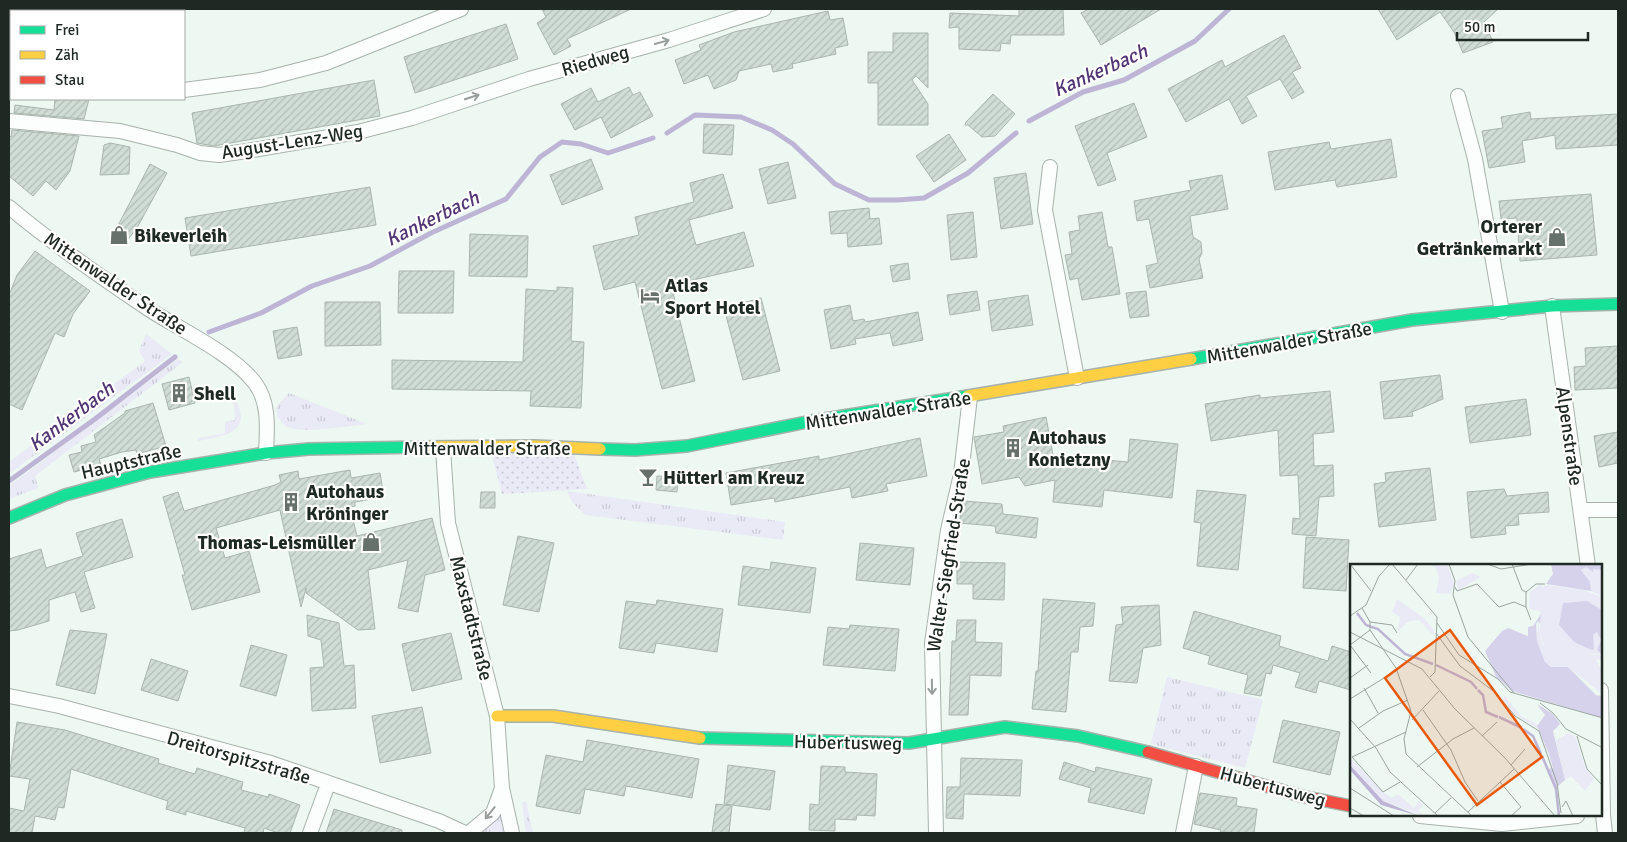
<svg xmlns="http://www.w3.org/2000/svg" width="1627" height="842" font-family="Signika,sans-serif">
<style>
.grass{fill:url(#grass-tufts)}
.park{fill:url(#park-dots)}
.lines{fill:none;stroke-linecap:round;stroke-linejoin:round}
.stream{stroke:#beb4d5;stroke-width:5}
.building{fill:url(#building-hatch);stroke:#abb5af}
.street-casing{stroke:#a7b2ac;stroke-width:16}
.fast-casing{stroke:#a7b2ac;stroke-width:14}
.slow-casing{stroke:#a7b2ac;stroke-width:14}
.jam-casing{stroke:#a7b2ac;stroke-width:14}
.street{stroke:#fcfefd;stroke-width:14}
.fast{stroke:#16e098;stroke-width:11}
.slow{stroke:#ffcf43;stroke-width:11}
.jam{stroke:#f24e42;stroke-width:11}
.oneway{stroke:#989e9b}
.labels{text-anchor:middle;stroke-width:4.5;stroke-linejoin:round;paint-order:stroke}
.street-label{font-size:19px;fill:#1e2923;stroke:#fff}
.poi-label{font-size:19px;font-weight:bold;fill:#1e2923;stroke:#fff;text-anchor:start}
.water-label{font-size:20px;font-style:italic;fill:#513574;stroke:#fff}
.inset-river{fill:none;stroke:#beb4d5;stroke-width:2.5}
.inset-road{fill:none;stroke:#9aa59f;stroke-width:1}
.view{fill:#e8590c;fill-opacity:0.15;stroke:#e8590c;stroke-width:2.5}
.inset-edge{fill:none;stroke:#1e2923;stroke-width:2.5}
</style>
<defs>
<pattern id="grass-tufts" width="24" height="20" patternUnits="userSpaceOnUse" patternTransform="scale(1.25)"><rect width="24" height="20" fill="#eaeaf7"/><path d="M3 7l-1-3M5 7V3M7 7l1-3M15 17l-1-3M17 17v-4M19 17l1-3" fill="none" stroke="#c8c9d3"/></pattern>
<pattern id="park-dots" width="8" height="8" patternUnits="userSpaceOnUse" patternTransform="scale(1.25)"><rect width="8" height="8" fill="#eaeaf7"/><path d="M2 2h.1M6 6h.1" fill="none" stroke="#c8c9d3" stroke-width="1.8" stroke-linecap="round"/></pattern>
<pattern id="building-hatch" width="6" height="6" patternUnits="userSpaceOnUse" patternTransform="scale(1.25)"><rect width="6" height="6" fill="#d0dcd6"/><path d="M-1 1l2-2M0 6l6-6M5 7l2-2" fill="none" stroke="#b2bdb7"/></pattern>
</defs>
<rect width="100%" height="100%" fill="#ecf8f1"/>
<path class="grass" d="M146,334L172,354L9,474V462L145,361L139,351Z
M178,359L183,362L35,476L38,488L9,499V486Z
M231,392C256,431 230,435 198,441V438L225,433V422L235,420L234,404L227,397Z
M289,393L367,424C348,426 304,434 287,427C281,423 278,418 276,411L277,406Z
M567,491L785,522L783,540L585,515L572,502Z
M1167,677L1263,700L1245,768L1151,744Z
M526,801L533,833H526L522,802Z
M500,812L506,833L480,832Z"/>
<path class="park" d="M490,448L572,449L587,489L502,494Z"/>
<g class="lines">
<path class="stream" d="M1029,121L1083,92L1124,80L1195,41L1229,9
M667,133L695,115L741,117L772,130L793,144L835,184L869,200H898L924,198L968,173L1016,133
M209,332L261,313L312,286L370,266L431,233L506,199L540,157L562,142L581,144L608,153L653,138
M9,481L95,419L175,357"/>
</g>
<path class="building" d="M542,9H631L567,39L571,46L554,55L537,23L546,17Z
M1019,9H1063L1064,35H1011L1010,44L1001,43L1000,51L959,49V27L949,28L950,13L1019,16Z
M1089,9H1161L1101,45L1081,13Z
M1378,9H1498L1484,22L1493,42L1463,53L1454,32L1440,12L1397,40Z
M828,11L830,20L843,18L848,45L835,48L836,54L792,64L793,68L773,72L771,64L739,71L736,80L714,89L708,75L684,84L675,60L701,50L699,45L734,32Z
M506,24L518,59L415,93L404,57Z
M893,33H928V88L916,76L912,80L928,104V125H878V83H868V52H893Z
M1284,35L1301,68L1292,72L1304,92L1292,99L1280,79L1246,96L1257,116L1242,124L1229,99L1186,122L1168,89L1222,60L1225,67Z
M374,80L380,116L214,146L197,143L192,113Z
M629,87L633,95L640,92L653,116L611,138L601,117L575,130L561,104L591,88L598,102Z
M993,94L1015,114L995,136L982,137L968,125H965L966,122Z
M55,99H89L84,119L14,113L15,105L54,110Z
M1134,103L1147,137L1107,153L1116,180L1098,186L1075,126Z
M1530,112L1531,119L1618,114V145L1556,149L1555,135L1522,141L1525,162L1489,168L1482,131L1503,128L1501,117Z
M704,124L734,125L732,155L703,153Z
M12,130L79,136L70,171L56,190L46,181L33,196L9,176V135L11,137Z
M949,134L966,160L934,182L916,156Z
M1391,139L1397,177L1337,187L1335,180L1275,190L1268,152L1329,142L1331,149Z
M110,143L130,147L129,174L100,175L104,145Z
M591,159L603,189L562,205L550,175Z
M788,162L796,198L768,204L759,169Z
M150,164L167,173L138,226L124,245L112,237Z
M1026,173L1033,224L1001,229L994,178Z
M723,174L733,208L689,220L696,245L744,232L754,266L671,285L695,381L662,389L635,282L604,290L593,246L639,235L635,217L694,202L690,183Z
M1222,175L1228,209L1190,216L1193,237L1201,242L1202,253L1199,259L1203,278L1150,288L1146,266L1158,263L1149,219L1137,221L1134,201L1191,190L1189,181Z
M370,187L376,225L191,256L185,218Z
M1591,194L1597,255L1520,261L1517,218L1501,219L1499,201Z
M869,208L870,219L879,218L882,244L848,247L847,233L831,234L829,212Z
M973,212L977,257L951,260L947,215Z
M1102,212L1108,247H1112L1120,294L1082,300L1078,278L1070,280L1065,255L1072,254L1069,232L1080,230L1078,216Z
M470,234L528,236L527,277L469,276Z
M35,251L90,291L73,314L64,337L55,333L22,410L9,404V295L17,275Z
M908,263L910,279L893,282L890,266Z
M399,271H454L453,313H398Z
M557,287L573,288L571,341L584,342L581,408L530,406L531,391L392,389V360L523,362L526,289L557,291Z
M977,291L980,310L950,315L947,295Z
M1146,291L1149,316L1130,318L1126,293Z
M1028,295L1033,325L992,331L988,301Z
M761,298L780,371L743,380L724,308Z
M325,302H380L381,345L325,346Z
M850,305L853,321L864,319L865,322L918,312L923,340L893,346L890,333L855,339L856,344L831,349L824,310Z
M297,327L302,355L278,359L273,331Z
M1618,346V388L1575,390L1574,367L1586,366L1585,348Z
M1440,375L1443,399L1412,412L1413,416L1384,419L1380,382Z
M189,377L195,403L169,410L162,384Z
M1330,391L1334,432L1313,434L1314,466L1333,465L1334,496L1319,497L1316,536L1292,534L1293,518L1300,519L1298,475L1280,476L1278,430L1211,441L1205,404L1260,395V398Z
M1526,399L1531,435L1470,443L1465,407Z
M153,403L166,446L137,454L136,450L122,452L99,459L101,465L74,472L69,455L82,452L81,446L96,442L94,435L125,413V411Z
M1046,417L1053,455L1128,462L1130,439L1178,444L1172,498L1104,490L1102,507L1053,502L1055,480L1025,486L1019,477L982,484L974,437L1004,432L1003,426Z
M1618,432V463L1599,467L1594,436Z
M920,438L927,476L886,484L888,491L852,498L850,487L775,502L774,498L731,505L726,473L819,456V460Z
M1430,468L1436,520L1379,527L1374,484L1386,482L1385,473Z
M350,470L351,478L380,473L384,497L355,502V506L350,507L357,536L432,518L445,570L425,575L418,612L398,608L408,560L368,570L375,629L358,630L306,593V588L301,607L280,510L216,528L225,558L249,551L260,592L192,610L182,575H185L163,497L178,492L184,511L275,485L281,482L279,475L298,471L299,479Z
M657,476L678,477L677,492L656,490Z
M1504,489L1507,496L1548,492L1549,512L1518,514L1519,525L1505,526L1506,534L1471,538L1467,492Z
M1197,490L1246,495L1238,570L1197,566L1201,523L1194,522Z
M481,492H495V508H480Z
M964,501L1002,504L1003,514L1038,518L1036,538L996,533L995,526L959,523Z
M122,519L133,557L84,572L95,608L81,612L75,592L49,600V621L18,630L9,631V559L41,549L46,568L83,556L76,533Z
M518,536L554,543L539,612L503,605Z
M1306,537L1349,540L1346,591L1303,588Z
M860,543L914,548L910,585L856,580Z
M771,562L816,568L810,613L738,605L743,566L770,570Z
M957,562L1005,563L1004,600L973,599V584H957Z
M1043,599L1095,603L1093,626L1080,627L1078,652H1071L1066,712L1032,709L1036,671H1038Z
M657,600L723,609L717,652L656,643L654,653L619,648L626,601L656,605Z
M1159,605L1161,645L1143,648L1137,683L1109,681L1116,625L1123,624L1121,607Z
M1194,611L1281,636L1279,646L1328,661L1332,646L1351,652V690L1319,681L1316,693L1295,687L1300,673L1273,665L1271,674L1266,673L1261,696L1244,693L1248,675L1208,664L1210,656L1183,648Z
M307,615L339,623L344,666L354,665L356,708L312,711L310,668L324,667L321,640L308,636Z
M957,620H976L975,642L1002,643L1001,676L970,675L968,715H949L952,641H956Z
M850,625L899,629L895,671L823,665L828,627L849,629Z
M70,630L107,634L95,694L56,685Z
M451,633L462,679L412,691L402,644Z
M251,645L287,655L276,696L240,686Z
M151,659L188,671L178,701L141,690Z
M422,707L431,753L380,763L372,716Z
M1283,720L1340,732L1330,775L1273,762Z
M17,722L65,730L159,759L158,763L195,774L197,768L243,782L241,790L268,797L269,794L300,805L290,833H278L264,828L263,833H244L245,828L186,811V815L166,809L168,801L71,769L64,808L58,807L55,820L35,816L32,833H9V808L24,811L30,779L9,776Z
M587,740L699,759L692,798L626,786L624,796L585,789L580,814L536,806L546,755L583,762Z
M961,758L1022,760L1020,796L964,794L963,819L946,818L947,787H960Z
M1064,762L1095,772L1096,767L1152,779L1144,814L1088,802L1091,788L1059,779Z
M728,765L775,771L770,810L724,804Z
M821,766L845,767V772L877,774L875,816L857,815L856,820L835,819V831L809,830L810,804L819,805Z
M1200,793L1237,798L1236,806L1257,809L1254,833L1220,832L1221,830L1194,824Z
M716,804L732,806L729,833H712Z
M334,809L402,830V833H326Z"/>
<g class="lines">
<g class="street-casing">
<path id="street" d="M9,70H11
M184,90L260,80L326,63L461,9
M1458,96L1475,159L1502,312
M9,121L120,131L177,145L200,153L219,155L247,151L358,132L412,118L529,79L669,40L764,9
M1050,167L1045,210L1077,378
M9,207C53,244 102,278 150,310C181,330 233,354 255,383C270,403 267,430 266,453
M1552,306L1588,566
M443,449L448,523L497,716L502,788L512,833
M1581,510H1618
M1601,690L1603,815L1605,833
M9,696L59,706L271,763L439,821L465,833
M1420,816L1502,824L1577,816
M310,833L328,784
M469,833L493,813L502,788
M936,833L932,643L948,530L961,474L970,397
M1183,833L1196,766"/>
</g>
<g class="fast-casing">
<path id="fast" d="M1191,359L1412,320L1552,306L1618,304
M600,449L635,450L687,446L812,421L968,396
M9,518L65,495L150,472L266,453L309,449L422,447
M700,738L909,743L1005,727L1078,736L1148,752"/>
</g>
<g class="slow-casing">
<path id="slow" d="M968,396L1191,359
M422,447L535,446L600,449
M497,716H553L700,738"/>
</g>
<g class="jam-casing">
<path id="jam" d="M1148,752L1301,796L1351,806"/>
</g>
<use href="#street" class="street"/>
<use href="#fast" class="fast"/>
<use href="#slow" class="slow"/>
<use href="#jam" class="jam"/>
</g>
<defs><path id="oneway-shaft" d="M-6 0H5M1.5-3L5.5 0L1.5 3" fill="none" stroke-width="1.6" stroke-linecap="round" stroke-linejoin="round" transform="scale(1.25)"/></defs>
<g class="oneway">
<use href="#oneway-shaft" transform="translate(662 42) rotate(-15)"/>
<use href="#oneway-shaft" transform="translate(472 97) rotate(-18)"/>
<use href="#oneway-shaft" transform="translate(932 687) rotate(89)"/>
<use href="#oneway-shaft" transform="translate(490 813) rotate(129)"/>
</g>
<defs>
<g id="shop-bare" transform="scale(1.5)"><path d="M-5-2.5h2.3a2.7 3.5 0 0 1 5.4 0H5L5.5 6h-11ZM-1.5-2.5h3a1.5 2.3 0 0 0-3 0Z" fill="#66716b" stroke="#fff" stroke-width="2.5" paint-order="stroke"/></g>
<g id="hotel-bare" transform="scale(1.5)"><path d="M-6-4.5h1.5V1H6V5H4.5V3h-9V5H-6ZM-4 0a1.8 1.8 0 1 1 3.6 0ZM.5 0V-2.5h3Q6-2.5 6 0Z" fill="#66716b" stroke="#fff" stroke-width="2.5" paint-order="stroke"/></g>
<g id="building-bare" transform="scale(1.5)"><path d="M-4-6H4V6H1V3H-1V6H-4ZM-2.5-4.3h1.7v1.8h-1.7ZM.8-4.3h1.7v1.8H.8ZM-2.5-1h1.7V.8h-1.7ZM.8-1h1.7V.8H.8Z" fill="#66716b" stroke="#fff" stroke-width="2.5" paint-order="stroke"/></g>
<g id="bar-bare" transform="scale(1.5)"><path d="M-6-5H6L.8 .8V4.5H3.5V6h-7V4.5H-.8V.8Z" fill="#66716b" stroke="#fff" stroke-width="2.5" paint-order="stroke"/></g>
</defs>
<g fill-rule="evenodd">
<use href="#shop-bare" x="119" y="235"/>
<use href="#shop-bare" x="1557" y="237"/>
<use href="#hotel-bare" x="650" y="296"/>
<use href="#building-bare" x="179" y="393"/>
<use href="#building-bare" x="1013" y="448"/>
<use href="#bar-bare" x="648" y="477"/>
<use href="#building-bare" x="291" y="502"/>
<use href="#shop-bare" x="371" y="542"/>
</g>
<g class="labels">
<g class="street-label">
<text transform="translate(595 60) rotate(-16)" y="7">Riedweg</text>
<text transform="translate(292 141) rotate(-9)" y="7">August-Lenz-Weg</text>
<text transform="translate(116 283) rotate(34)" y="7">Mittenwalder Straße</text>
<text transform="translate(1289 342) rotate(-10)" y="7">Mittenwalder Straße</text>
<text transform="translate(888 410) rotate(-9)" y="7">Mittenwalder Straße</text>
<text transform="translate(1570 436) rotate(82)" y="7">Alpenstraße</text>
<text x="487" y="455">Mittenwalder Straße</text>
<text transform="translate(131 461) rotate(-13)" y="7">Hauptstraße</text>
<text transform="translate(948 555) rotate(-81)" y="7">Walter-Siegfried-Straße</text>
<text transform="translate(472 618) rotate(76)" y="7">Maxstadtstraße</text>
<text transform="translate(848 742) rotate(1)" y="7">Hubertusweg</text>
<text transform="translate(239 757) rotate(16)" y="7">Dreitorspitzstraße</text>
<text transform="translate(1273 786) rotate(15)" y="7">Hubertusweg</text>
</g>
<g class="poi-label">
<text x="1542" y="233" text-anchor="end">Orterer<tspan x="1542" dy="22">Getränkemarkt</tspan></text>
<text x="134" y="242">Bikeverleih</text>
<text x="665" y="292">Atlas<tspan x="665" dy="22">Sport Hotel</tspan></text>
<text x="194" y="400">Shell</text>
<text x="1028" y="444">Autohaus<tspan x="1028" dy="22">Konietzny</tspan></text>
<text x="663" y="484">Hütterl am Kreuz</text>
<text x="306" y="498">Autohaus<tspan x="306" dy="22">Kröninger</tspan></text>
<text x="356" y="549" text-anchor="end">Thomas-Leismüller</text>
</g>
<g class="water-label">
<text transform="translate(1100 70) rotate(-24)" y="7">Kankerbach</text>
<text transform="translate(432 218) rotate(-26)" y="7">Kankerbach</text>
<text transform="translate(71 416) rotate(-37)" y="7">Kankerbach</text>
</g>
</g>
<g transform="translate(1350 564)">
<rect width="252" height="252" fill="#ecf8f1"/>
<path d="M77,0L98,2L104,20L100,30L86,29L89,14L86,3ZM236,3L252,6V32L241,27L240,18L231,6ZM192,19L191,47L179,45L180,28ZM195,21L233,26L252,33V46L237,37L243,70L247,68L251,75L247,86L252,90H202L194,81L190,69L191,26ZM47,35L74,54L84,67V72L69,56L59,57L48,67L50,53L42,48ZM188,57L192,80L218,103H201L195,98L187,77ZM207,89L252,91V96L246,95L252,108V130L203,91ZM154,131L171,152L188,161L203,204L190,166L164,150L151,134L154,135ZM219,169L225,172L235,203L244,215L235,227L221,212L215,216L206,176Z" fill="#eaeaf7"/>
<path d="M201,0H252V6L243,5V8L236,3L231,6L240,18L241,27L196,20L203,10ZM237,37L252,46V90L247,86L251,76L247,68L243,71L244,86L239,85L224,78L209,61L213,39ZM191,50L190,60L188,57L186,60L187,77L195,98L201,103H218L246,131L252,132V154L162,127L146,113L135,87L152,67L158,64L178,72V63L183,62ZM187,140L203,150L210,160L203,167L215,216L205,225L197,205L203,204L199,190L187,162L195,151Z" fill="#d7d2eb"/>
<path d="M0,194L34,229L42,234L48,230L64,244L69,237L73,241L68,247L74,252L31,236L0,201Z" fill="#eaeaf7"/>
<path d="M122,9L131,13L108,26L106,17Z" fill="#eaeaf7"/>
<path d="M0,201L33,237L69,252L31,241L0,206Z" fill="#beb4d5"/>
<path class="inset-river" d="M7,49L16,61L28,65L55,90L83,100M86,101L121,118L127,125M128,126L133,131L136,148L148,153M149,153L172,164M173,165L183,172L191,190M192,192L206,225L209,252"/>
<path class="inset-road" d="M0,0L21,27M42,0L87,53L85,108L80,113M99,0L105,17L103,31L118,73L164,129M137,0L151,5L182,0M162,0L172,26L176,28L186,20H195M56,16L68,0M105,23L107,27L127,20L149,43L164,38L176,43M176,28V43L181,56M12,44L20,58V66M0,52L16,41L29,12L40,0M20,58L42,61L47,69M87,59L109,91L148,115L160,128L253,154M20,66L46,104L61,147L54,175L56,190L122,252M0,68L72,105L105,145L155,194L205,252M86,69L110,102L146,129L165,152L189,167L207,219L211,249M0,81L21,109M0,81L20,66M0,114L18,101M14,124L28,149M0,135L47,106M190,139L203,149L216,165L253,184M73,146L101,186L115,218L128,237M0,155L26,184L40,208L88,252M62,156L89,127M9,164L33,147L58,136M132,172L147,158M227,172L237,205L253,222M161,201L175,185M67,203L103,175L124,164M50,218L33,228L2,193L56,168M150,218L171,243L161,252M0,224L44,252M212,243L216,237L223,252M0,244L14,252M118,248L164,205M85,249L101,234"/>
<path class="view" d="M100,66L192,193L127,241L35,114Z"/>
<rect width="252" height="252" class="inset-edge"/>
</g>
<rect width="1627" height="842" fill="none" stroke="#1e2923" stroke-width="20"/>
<rect x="10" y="10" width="175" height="90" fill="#ffffff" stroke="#a5a9a7"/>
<rect x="20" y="26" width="25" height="8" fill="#16e098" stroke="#a5a9a7"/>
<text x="55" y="35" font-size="15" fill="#1e2923">Frei</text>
<rect x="20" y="51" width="25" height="8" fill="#ffcf43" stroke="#a5a9a7"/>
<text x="55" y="60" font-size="15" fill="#1e2923">Zäh</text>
<rect x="20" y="76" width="25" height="8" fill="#f24e42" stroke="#a5a9a7"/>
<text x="55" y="85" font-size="15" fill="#1e2923">Stau</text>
<path d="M1457 32v8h131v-8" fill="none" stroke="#1e2923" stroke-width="2.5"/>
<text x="1464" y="32" font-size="15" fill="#1e2923" stroke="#ffffff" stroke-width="4" paint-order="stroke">50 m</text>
</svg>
